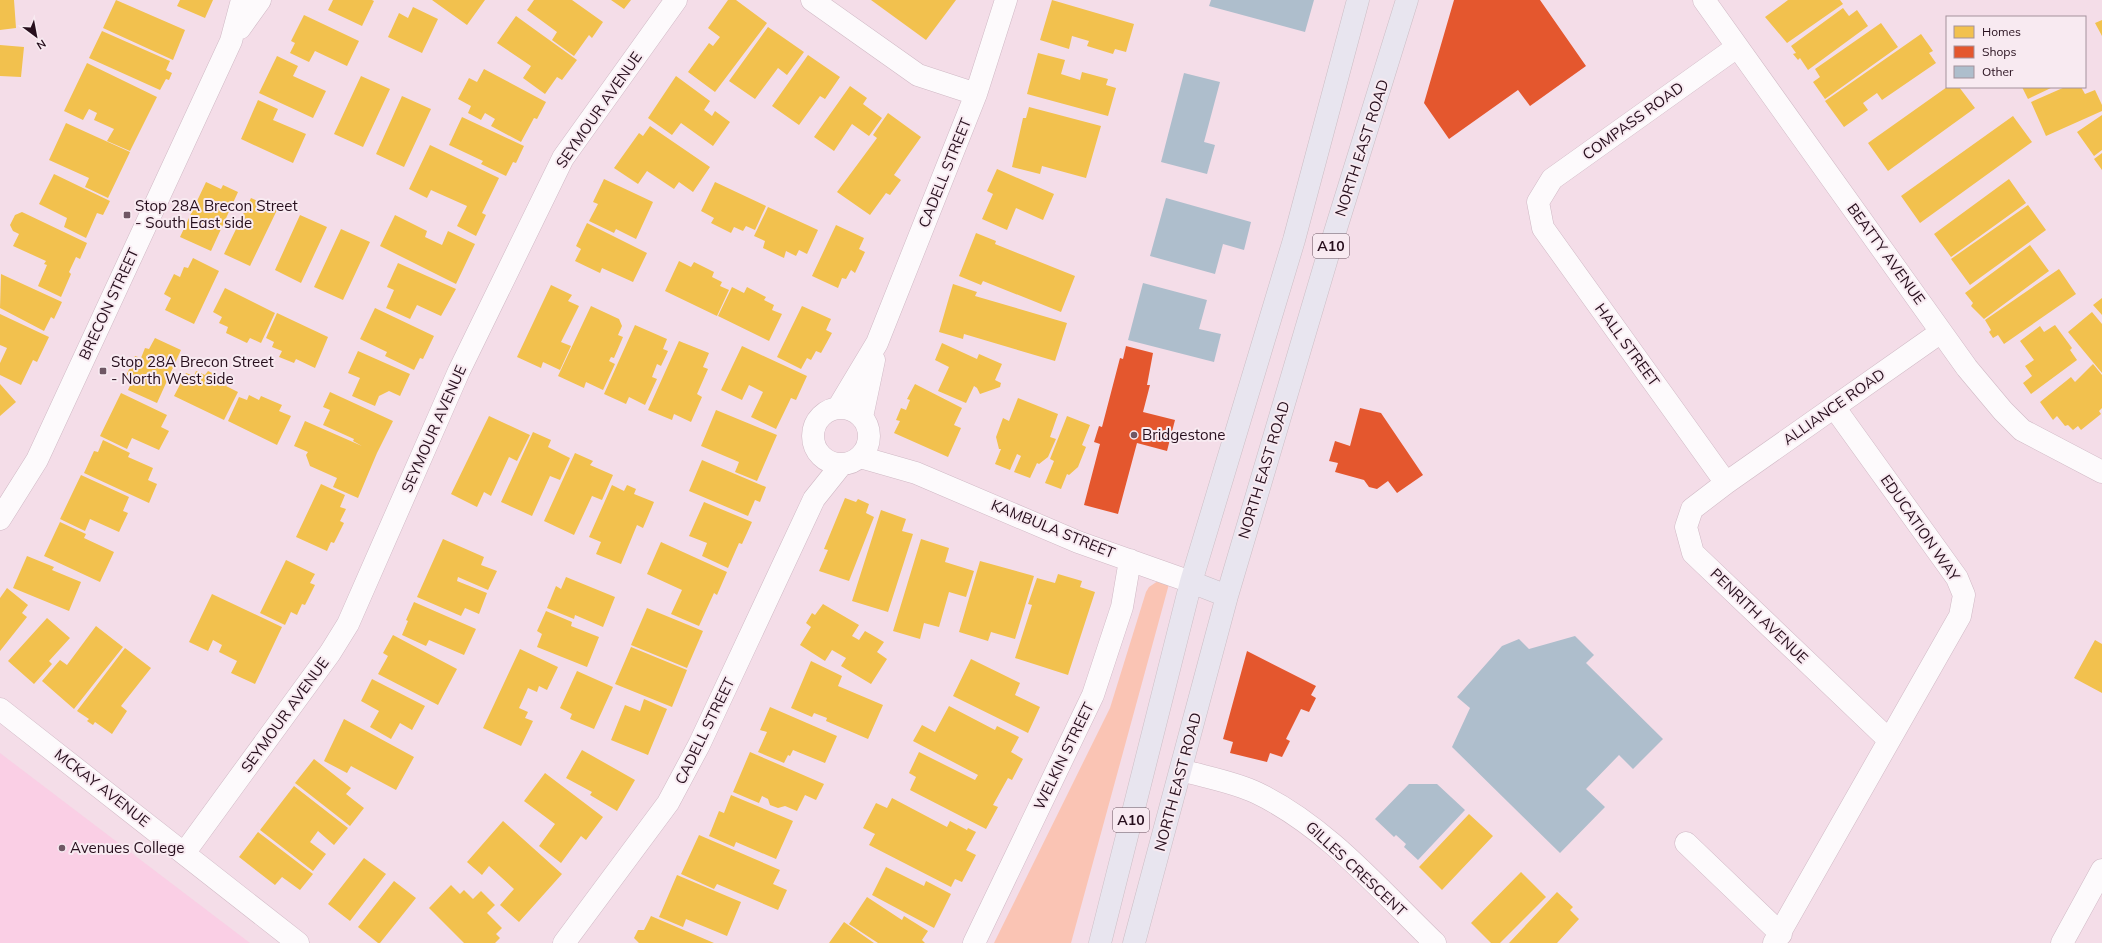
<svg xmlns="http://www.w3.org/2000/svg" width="2102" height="943" font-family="Mulish,sans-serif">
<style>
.built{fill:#facfe5}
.green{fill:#fac4b4}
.homes{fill:#f2c14e}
.shops{fill:#e4572e}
.building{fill:#aebecc}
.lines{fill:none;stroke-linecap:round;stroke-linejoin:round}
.street-casing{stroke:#d0b9c5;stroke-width:23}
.highway-casing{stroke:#ccbec5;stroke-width:23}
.street{stroke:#fdfafc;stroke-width:22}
.highway{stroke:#e8e5ef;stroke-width:22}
.poi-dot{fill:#6f5764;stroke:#f8eaf1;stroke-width:1.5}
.labels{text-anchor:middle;stroke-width:4;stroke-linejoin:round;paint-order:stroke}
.shield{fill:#f8eaf1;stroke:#66515d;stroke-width:1}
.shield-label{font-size:14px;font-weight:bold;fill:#270f1d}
.street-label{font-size:15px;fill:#270f1d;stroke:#f8eaf1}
.poi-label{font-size:15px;fill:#270f1d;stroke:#f8eaf1;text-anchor:start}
</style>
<rect width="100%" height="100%" fill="#f4dde8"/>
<path class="built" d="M0,753L250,943H0Z"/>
<path class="green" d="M1158,581L1169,584L1071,943H994L1110,708L1146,592L1149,587Z"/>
<path class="homes" d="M0,0H14L16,28L0,30Z
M116,0L185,30L173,60L103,28Z
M180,0H213L205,18L177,6Z
M333,0H372L374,1L362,26L328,10Z
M432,0H485L467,25Z
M534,0H572L603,22L592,38L589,35L574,56L552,40L557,32L527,10Z
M611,0H631L624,9Z
M728,0H736L767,23L715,92L688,72L709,43L713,46L720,37L708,28Z
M871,0H956L926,40Z
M1052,0L1134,24L1126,52L1115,49L1113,54L1087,46L1089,41L1072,36L1069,49L1040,40Z
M1788,0H1840L1843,4L1787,43L1765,17Z
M413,7L438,19L422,53L388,37L399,13L408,18Z
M1843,8L1849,16L1857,10L1868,26L1808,70L1800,58L1798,60L1793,54L1796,53L1791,46Z
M304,15L359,41L347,66L315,51L309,62L290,53L295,43L291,41Z
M516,16L577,60L562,80L557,77L545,94L523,78L531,66L497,43Z
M2102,20V36L2095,23Z
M1881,23L1898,47L1825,99L1813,82L1820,77L1815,69Z
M768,27L804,52L787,75L778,68L755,99L729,81Z
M102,31L170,61L166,70L172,73L169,80L166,79L160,90L89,58Z
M1921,34L1933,51L1929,53L1936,63L1882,100L1877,93L1863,103L1868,110L1844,127L1825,101Z
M0,45L24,47L21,77L0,76Z
M1038,53L1065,60L1061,74L1080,80L1082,72L1108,79L1106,85L1116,88L1108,116L1027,94Z
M808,55L840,77L825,99L820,96L799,125L772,106Z
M277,56L298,66L293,76L326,91L313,118L259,93Z
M87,63L157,97L130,151L107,141L114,129L94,120L97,113L89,109L83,120L64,111Z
M484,69L546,102L537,119L534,118L521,142L491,126L495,119L485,113L481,120L468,113L471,106L458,99L469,78L477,82Z
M361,76L390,89L363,147L334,134Z
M676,76L710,101L704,110L712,116L715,111L730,122L713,146L681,123L672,135L648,118Z
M850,86L867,98L863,104L882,118L869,136L852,124L834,151L814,137Z
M1947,87H1959L1975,108L1888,171L1868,143Z
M2022,87H2053L2028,99Z
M2065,87H2081L2085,94L2095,90L2102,105V111L2046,136L2031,102Z
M402,96L431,109L404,167L376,154Z
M258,100L278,109L273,120L306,134L293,163L241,139Z
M1029,107L1101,126L1086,178L1042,166L1040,174L1012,167L1023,118H1026Z
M888,113L921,137L894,175L901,180L890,195L886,193L870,215L837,192L877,138L873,135Z
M2102,115V150L2094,156L2077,132Z
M2013,116L2032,142L1920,223L1901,196Z
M462,117L524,146L516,163L513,162L506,176L481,164L483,161L449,145Z
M66,123L130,152L108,198L85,187L89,178L49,160Z
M650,126L710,167L693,192L679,182L674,189L647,171L638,184L614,168L639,133L643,136Z
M430,145L499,178L482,213L486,215L476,236L457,226L467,206L431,190L427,198L409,189Z
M2102,153V170L2094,159Z
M997,169L1054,194L1043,220L1016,208L1007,230L982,219L993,194L987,191Z
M54,174L110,201L103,215L97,213L86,238L64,227L67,218L39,204Z
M604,179L653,202L636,239L616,229L614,233L589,221L598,204L593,202Z
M2009,179L2026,203L1951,257L1934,234Z
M206,182L221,189L223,185L238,192L211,251L180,237Z
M715,182L766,206L755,230L746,226L743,231L734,227L731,233L711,223L714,218L701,211Z
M251,198L277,210L250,266L224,254Z
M2028,205L2046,230L1970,285L1951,259Z
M768,207L818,230L807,254L799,250L796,256L786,251L784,258L763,248L765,241L754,236Z
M22,212L87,243L80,259L76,257L69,272L71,274L61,297L38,286L47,265L44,264L46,261L13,246L19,234L13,231L10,225L15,215Z
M300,215L327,227L301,283L275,270Z
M395,215L427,231L425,237L442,245L448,231L475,244L456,284L380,246Z
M587,223L647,253L633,282L602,268L600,273L575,261L581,249L576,246Z
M836,225L864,238L859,249L865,252L855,273L851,270L846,279L842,278L838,288L812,276Z
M341,229L370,242L343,300L314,287Z
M976,233L996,241L995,244L1075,276L1061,312L983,281L981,285L959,276Z
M2030,245L2049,271L1984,319L1971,306L1973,303L1965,293Z
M193,258L219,271L194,324L165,310L171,298L164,294L174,274L180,277L184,267L188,268Z
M679,261L691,267L694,262L714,272L712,277L722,282L720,286L729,290L717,316L665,291Z
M398,263L456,289L441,316L417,305L410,319L386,308L394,290L387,287Z
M2059,269L2076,294L2004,344L1998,335L1993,338L1989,332L1991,330L1985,320Z
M1,274L62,302L54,319L51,317L44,331L0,308Z
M953,284L977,292L975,296L1067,323L1055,361L964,334L963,339L939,332Z
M551,285L572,295L568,301L579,306L561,342L571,346L560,370L543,362L541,368L517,357Z
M732,287L744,293L747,287L766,297L764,300L774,305L772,310L782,314L769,341L718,316Z
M225,288L275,313L261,343L250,338L247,343L226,333L228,327L219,323L222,317L213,312Z
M2102,298V315L2093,305Z
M591,306L619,319L622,326L618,335L623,337L614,358L611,357L609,361L615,364L603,390L586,382L584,388L558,376Z
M802,306L831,319L826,330L832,333L821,353L816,351L811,360L807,358L801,369L777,357Z
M375,308L434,336L423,359L420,358L414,370L385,356L387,352L360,339Z
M2092,312L2102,324V373L2068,332Z
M277,313L328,337L315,368L296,359L294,363L279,357L282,351L272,347L274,342L266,338Z
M0,314L49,337L37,362L33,360L21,385L0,375V363L7,348L0,345Z
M635,325L667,339L663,349L668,351L661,366L657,364L652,377L657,379L645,405L629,397L626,404L604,394Z
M2055,325L2072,348L2070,350L2077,360L2031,394L2023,383L2032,376L2025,366L2034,360L2020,341L2040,326L2044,332Z
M155,338L181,350L157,403L128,390L133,379L126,376L135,356L141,358L145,348L149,349Z
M679,341L709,353L703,367L708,369L697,394L702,397L691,422L674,414L672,420L648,410Z
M942,343L977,359L979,354L1002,364L995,380L1001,383L1000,387L980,394L977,388L974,386L966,403L938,391L949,367L935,360Z
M742,346L807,376L796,400L791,398L776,429L751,417L763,392L749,385L742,400L721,390Z
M358,351L410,374L400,396L389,391L379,396L375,406L352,396L360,378L348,373Z
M2093,364L2102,375V408L2099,411L2101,414L2081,430L2078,426L2073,430L2068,425L2065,426L2057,416L2053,420L2040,402L2071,377L2075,382Z
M196,371L205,375L208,371L229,381L226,386L238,392L224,420L174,396L186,373L194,376Z
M0,384L16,402L0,416Z
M915,384L962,408L954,425L961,428L948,457L894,433L900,421L896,420L901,408L906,410L910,400L907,399Z
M330,392L393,421L377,453L358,498L333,487L337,478L310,466L306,455L308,452L294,446L305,421L362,446L353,441L354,439L323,425L330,410L323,407Z
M121,393L167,415L161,427L169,431L159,450L132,438L127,449L100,436Z
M249,395L259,400L261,396L282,405L279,411L291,416L277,445L228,421L239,397L247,400Z
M1018,398L1058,414L1050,437L1056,439L1048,457L1039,464L1037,463L1030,478L1014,472L1021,456L1017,454L1010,470L995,464L1001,449H999L996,437L1003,418L1009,421Z
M716,410L777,435L757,481L735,472L739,462L701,446Z
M489,416L530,435L517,461L509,457L491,496L484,492L477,507L451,494Z
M1067,416L1090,425L1082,445L1086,447L1078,467L1069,475L1067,474L1061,489L1045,483L1054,461L1050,459Z
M533,432L551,440L548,447L570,458L560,480L550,476L532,516L501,502Z
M103,440L130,453L128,457L153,468L148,480L157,484L149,503L84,473L94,451L98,452Z
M575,453L593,461L590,465L613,475L602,500L592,496L574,535L544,521Z
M702,460L766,487L760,502L755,500L748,516L689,491Z
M81,475L129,497L123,511L128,513L119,532L90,519L85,531L60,519Z
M321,484L345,495L340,507L346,509L340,521L344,523L334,543L331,542L327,551L296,537Z
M612,485L624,491L627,485L636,489L634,494L654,502L643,528L637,525L621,564L596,554L601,542L589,537Z
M845,498L856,502L858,499L869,504L866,513L874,517L849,581L819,571L828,550L824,549Z
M704,502L752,522L742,544L739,543L728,568L702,556L707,543L689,536Z
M881,510L906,519L902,531L913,534L888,612L852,601Z
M60,522L86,534L84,538L114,552L100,582L44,556Z
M443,539L484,557L481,565L497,571L488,590L458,577L457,581L487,593L479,614L465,608L461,616L417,597Z
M921,539L949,548L945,562L974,571L966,597L949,592L939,627L924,623L920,639L893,631Z
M661,542L727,572L717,595L714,593L699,626L671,614L682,590L647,574Z
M27,556L54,567L52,570L81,582L69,611L13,588Z
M286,560L315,574L310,583L315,585L305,605L302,604L297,615L291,612L285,625L260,613Z
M980,561L1034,576L1015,639L991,632L988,641L959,632Z
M1058,574L1082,581L1080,587L1095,592L1068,675L1015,658L1032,605L1028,604L1037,578L1055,583Z
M566,577L615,597L603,627L575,615L574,619L547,608L556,586L561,589Z
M7,588L28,605L22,613L27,617L0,651V598Z
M212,594L282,627L255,684L231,673L237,661L219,652L222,645L213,640L208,651L189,642Z
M414,602L476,629L464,655L429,640L426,646L402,635L408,621L406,620Z
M823,604L859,625L852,636L859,640L865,631L884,642L877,652L887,659L871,684L841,666L846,658L832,650L825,661L800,645L811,627L806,623L812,613L815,615Z
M647,608L703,631L687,668L631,645Z
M546,611L572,622L571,626L599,637L587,667L537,647L542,634L537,631Z
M47,618L70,638L49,661L52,664L34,684L8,661Z
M96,626L123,647L74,709L42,681L60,660L67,665Z
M393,635L457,669L438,705L378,674L388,656L383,653Z
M2095,640L2102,644V693L2074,678Z
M631,647L687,670L672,707L615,684Z
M125,648L151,668L121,706L127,711L112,734L95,722L93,725L87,721L89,719L77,711Z
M520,649L558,667L547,690L539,686L537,692L528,688L519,708L528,712L525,718L533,721L521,746L483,728Z
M971,659L1020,683L1015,695L1040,707L1028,733L953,696Z
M811,661L842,676L838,686L883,705L868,739L826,721L827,718L814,713L812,717L791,708Z
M577,671L613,687L594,729L570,719L572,714L560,708Z
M372,679L425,706L412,730L400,723L391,739L370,727L379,711L361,701Z
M644,699L667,709L648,755L611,740L625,705L640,711Z
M949,706L995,730L997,726L1019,737L1011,752L1023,759L1012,780L1008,778L993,805L998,807L986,829L910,790L916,777L909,773L919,752L975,780L978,775L913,741L922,725L935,732Z
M770,707L837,736L825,763L793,750L790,756L788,755L784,763L758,752L767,732L760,730Z
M344,719L414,757L396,790L351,766L347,773L324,761Z
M582,750L635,780L617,811L590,795L592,792L566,778Z
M750,752L824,784L816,800L805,795L797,811L785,806L778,808L770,805L768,799L762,796L759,803L733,792Z
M314,759L351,788L346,794L364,808L350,826L295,783Z
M545,773L603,817L586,840L581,836L561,863L539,846L555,824L524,801Z
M294,786L348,828L334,845L318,831L310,842L326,854L313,871L260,830Z
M731,795L793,821L776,859L736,842L734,847L709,836L719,811L724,813Z
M892,798L947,827L950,821L967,830L968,828L976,832L966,850L976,855L962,882L955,879L951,887L869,845L875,834L863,828L876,803L887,808Z
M1469,814L1493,836L1442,890L1419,867Z
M503,821L562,874L519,922L500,905L514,889L489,866L482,875L467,862Z
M258,832L313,874L300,890L282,877L275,885L239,857Z
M699,835L780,870L773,884L787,890L778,910L717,884L714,889L681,874Z
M364,858L386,874L350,921L328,904Z
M886,867L924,886L926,881L951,894L934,928L872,895Z
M1521,872L1546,897L1500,943H1491L1471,923Z
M677,875L741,902L727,936L686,919L683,927L659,917Z
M394,881L416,898L380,943H378L358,927Z
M451,885L460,894L464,890L473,899L481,891L495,905L487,913L502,928L496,934L500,938L495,943H464L429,908Z
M1557,892L1573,907L1570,910L1579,919L1557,943H1509Z
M867,897L902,920L904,916L928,931L922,940L925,943H878L849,924Z
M651,916L714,943H639L634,938L638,930H644Z
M844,922L874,943H829Z"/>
<path class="shops" d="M1454,0H1540L1586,66L1530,106L1518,90L1449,139L1424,103Z
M1126,346L1153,353L1147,385H1150L1143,412L1175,420L1167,451L1137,443L1118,514L1084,505L1100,444L1094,442L1099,426L1102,427L1120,358L1123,359Z
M1360,408L1381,413L1423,475L1397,493L1388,481L1377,489L1369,487L1364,480L1335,472L1338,463L1329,461L1335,441L1350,446Z
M1247,651L1316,686L1311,695L1316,698L1309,712L1301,709L1286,739L1290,741L1282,757L1270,753L1267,762L1230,753L1233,742L1223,739Z"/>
<path class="building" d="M1211,0H1314L1305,32L1209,6Z
M1184,73L1220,82L1204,142L1215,145L1207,174L1161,162Z
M1166,198L1251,222L1244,250L1223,244L1215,274L1150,256Z
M1143,283L1207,300L1199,329L1221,334L1214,362L1128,340Z
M1575,636L1594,655L1586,663L1663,739L1633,769L1619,755L1586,789L1605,807L1560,853L1452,747L1470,708L1457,697L1502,646L1519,639L1529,649Z
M1409,784H1437L1465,810L1418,860L1404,847L1406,844L1396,835L1394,837L1375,819Z"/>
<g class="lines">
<g class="street-casing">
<path id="street" d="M812,0L918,75L976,94
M1704,0L1967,368L2003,411L2022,430L2102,472
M240,28L260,0
M838,408L877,343L976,94L1006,0
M813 436a28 28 0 1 1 56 0a28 28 0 1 1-56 0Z
M862,417L874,360
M860,457L916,473L1078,542L1191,582
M1726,483L1543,228L1538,202L1552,179L1737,47
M0,519L37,460L231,41L242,0
M0,709L298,943
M1889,740L1693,553L1686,527L1692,509L1726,483L1941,332
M1181,770C1205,777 1235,782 1257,793C1326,826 1380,890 1435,943
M1686,843L1781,934
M185,852L330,653L348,624L459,371L563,158L676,0
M564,943L668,803L699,745L814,499L842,464
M974,943L1093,695L1122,607L1130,560
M1774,943L1960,616L1964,595L1957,578L1834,407
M2062,943L2102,870"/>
</g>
<g class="highway-casing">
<path id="highway" d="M1191,582L1227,596
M1100,943L1191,582L1294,240L1358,0
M1134,943L1227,596L1330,248L1407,0"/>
</g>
<use href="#street" class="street"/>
<use href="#highway" class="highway"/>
</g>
<g class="poi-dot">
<rect x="123" y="211" width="8" height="8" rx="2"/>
<rect x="99" y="367" width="8" height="8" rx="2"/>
<circle cx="1134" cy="435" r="4"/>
<circle cx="62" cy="848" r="4"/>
</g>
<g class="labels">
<g class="shield">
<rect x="1313" y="234" width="36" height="24" rx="3"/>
<rect x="1113" y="808" width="36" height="24" rx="3"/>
</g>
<g class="shield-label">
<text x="1331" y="251">A10</text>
<text x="1131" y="825">A10</text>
</g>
<g class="street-label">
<text transform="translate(599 110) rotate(-55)" y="5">SEYMOUR AVENUE</text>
<text transform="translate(1633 121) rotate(-36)" y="5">COMPASS ROAD</text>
<text transform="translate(1362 148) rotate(-72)" y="5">NORTH EAST ROAD</text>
<text transform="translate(945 173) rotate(-68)" y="5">CADELL STREET</text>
<text transform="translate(1886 254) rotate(54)" y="5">BEATTY AVENUE</text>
<text transform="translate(109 304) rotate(-65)" y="5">BRECON STREET</text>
<text transform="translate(1627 345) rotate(54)" y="5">HALL STREET</text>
<text transform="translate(1834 407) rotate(-35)" y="5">ALLIANCE ROAD</text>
<text transform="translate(434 429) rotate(-66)" y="5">SEYMOUR AVENUE</text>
<text transform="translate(1264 470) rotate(-73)" y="5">NORTH EAST ROAD</text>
<text transform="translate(1920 528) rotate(55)" y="5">EDUCATION WAY</text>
<text transform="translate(1053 529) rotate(22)" y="5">KAMBULA STREET</text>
<text transform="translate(1759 616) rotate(44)" y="5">PENRITH AVENUE</text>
<text transform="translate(285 715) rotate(-54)" y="5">SEYMOUR AVENUE</text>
<text transform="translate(705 731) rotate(-64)" y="5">CADELL STREET</text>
<text transform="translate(1064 756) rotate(-64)" y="5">WELKIN STREET</text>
<text transform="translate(1178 782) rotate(-75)" y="5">NORTH EAST ROAD</text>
<text transform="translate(102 788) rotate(38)" y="5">MCKAY AVENUE</text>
<text transform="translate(1356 869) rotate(43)" y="5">GILLES CRESCENT</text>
</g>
<g class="poi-label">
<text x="135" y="211">Stop 28A Brecon Street<tspan x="135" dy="17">- South East side</tspan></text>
<text x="111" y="367">Stop 28A Brecon Street<tspan x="111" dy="17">- North West side</tspan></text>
<text x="1142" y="440">Bridgestone</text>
<text x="70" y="853">Avenues College</text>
</g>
</g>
<rect x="1946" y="16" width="140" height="72" fill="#f8eaf1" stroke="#a4929c"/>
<rect x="1954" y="26" width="20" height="12" fill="#f2c14e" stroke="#a4929c"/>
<text x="1982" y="36" font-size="12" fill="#270f1d">Homes</text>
<rect x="1954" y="46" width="20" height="12" fill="#e4572e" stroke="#a4929c"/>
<text x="1982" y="56" font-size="12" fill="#270f1d">Shops</text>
<rect x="1954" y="66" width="20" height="12" fill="#aebecc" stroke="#a4929c"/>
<text x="1982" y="76" font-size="12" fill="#270f1d">Other</text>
<g transform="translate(36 36) rotate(148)" stroke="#f8eaf1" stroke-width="3" paint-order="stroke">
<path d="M0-3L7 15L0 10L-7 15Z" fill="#270f1d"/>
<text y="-6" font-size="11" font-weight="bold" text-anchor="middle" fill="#270f1d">N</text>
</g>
</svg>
